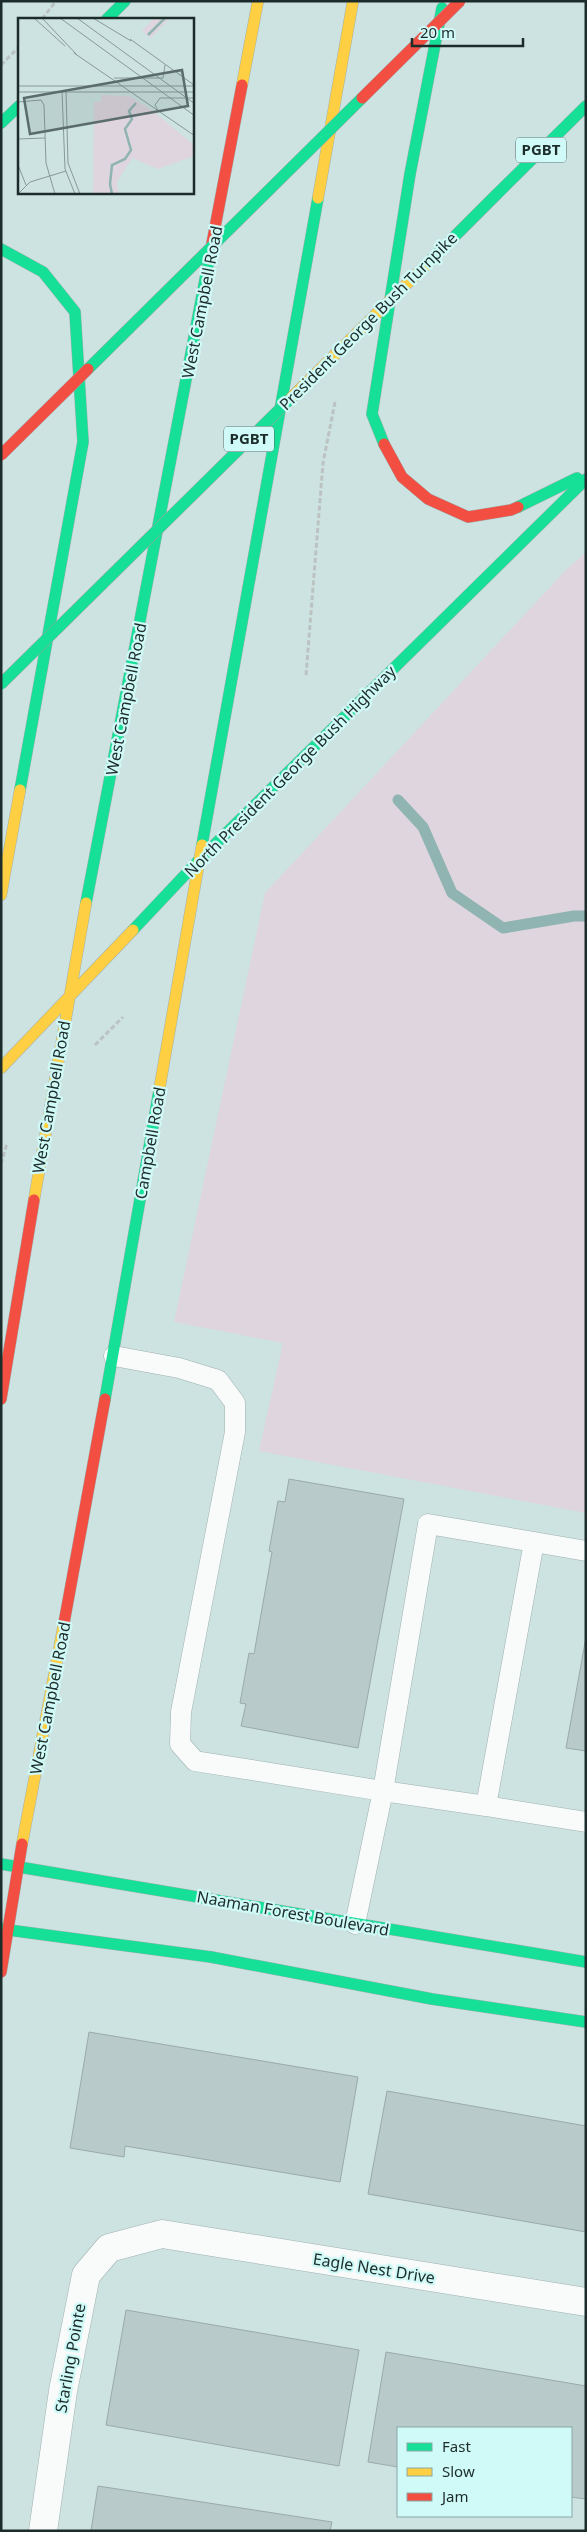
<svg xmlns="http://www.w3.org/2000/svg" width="587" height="2532" font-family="'Noto Sans',sans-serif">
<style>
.green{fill:#ded5de}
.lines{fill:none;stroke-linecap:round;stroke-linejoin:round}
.stream{stroke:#8fb4b1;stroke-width:11}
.building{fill:#b8cac9;stroke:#9aaba9}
.lane-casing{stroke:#9fb1b0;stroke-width:21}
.street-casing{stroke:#9fb1b0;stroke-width:29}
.fast-casing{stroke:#9fb1b0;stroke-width:12}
.slow-casing{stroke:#9fb1b0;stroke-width:12}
.jam-casing{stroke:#9fb1b0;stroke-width:12}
.path{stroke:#bbc3c2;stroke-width:3;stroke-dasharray:5 2.5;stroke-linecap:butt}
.lane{stroke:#f8fbfa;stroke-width:20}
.street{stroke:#f8fbfa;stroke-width:28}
.fast{stroke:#16e098;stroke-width:11}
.slow{stroke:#ffcf43;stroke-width:11}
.jam{stroke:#f24e42;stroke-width:11}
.fast-bridge-casing{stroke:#a3a0a7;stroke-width:12;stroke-linecap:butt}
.slow-bridge-casing{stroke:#a3a0a7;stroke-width:12;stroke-linecap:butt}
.jam-bridge-casing{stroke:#a3a0a7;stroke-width:12;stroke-linecap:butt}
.fast-bridge{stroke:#16e098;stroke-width:11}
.slow-bridge{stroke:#ffcf43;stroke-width:11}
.jam-bridge{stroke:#f24e42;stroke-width:11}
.labels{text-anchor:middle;stroke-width:4.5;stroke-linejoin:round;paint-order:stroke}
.shield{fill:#d0faf7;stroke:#526a68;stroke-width:1}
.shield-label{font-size:15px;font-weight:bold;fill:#1c2c2b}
.street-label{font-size:16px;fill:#1c2c2b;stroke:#d0faf7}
.inset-river{fill:none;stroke:#8fb4b1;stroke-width:2.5}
.inset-road{fill:none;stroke:#869a98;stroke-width:1}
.view{fill:#5a6c6b;fill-opacity:0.15;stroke:#5a6c6b;stroke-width:2.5}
.inset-edge{fill:none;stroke:#1c2c2b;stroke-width:2.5}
</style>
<rect width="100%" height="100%" fill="#cde3e1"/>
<path class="green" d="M586,552V1513L259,1451L283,1343L174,1322L265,893L566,570Z"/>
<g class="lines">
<path class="stream" d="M398,800L423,827L452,893L503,928L574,916H586"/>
</g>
<path class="building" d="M289,1479L404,1499L358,1748L241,1726L246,1704L240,1703L249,1653L254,1654L272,1552L269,1551L278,1501L285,1502Z
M586,1637V1751L566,1748Z
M89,2032L358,2077L340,2182L125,2146L124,2157L70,2148Z
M387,2091L586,2126V2232L368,2194Z
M126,2310L359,2350L339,2466L106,2425Z
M386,2352L586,2386V2499L571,2497V2428H398V2467L368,2462Z
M98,2486L332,2522L330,2531H91Z"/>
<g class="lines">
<g class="lane-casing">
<path id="lane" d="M114,1356L179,1368L218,1380L235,1403V1432L181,1712L180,1744L195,1761L383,1791L355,1924
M586,1551L534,1542L486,1806L586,1822
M486,1806L383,1791L428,1524L534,1542"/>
</g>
<g class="street-casing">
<path id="street" d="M43,2531L63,2391L86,2275L109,2248L162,2234L586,2302"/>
</g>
<g class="fast-casing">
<path id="fast" d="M107,19L125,1
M1,123L19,106
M497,194L586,106
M1,249L43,272L75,312L83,442L20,790
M384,444L372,414L410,174L442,8
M518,507L577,478
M202,845L318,198
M86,903L209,259
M133,930L199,860L586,479
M105,1399L159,1091
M1,1864L586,1962
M1,1929L211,1957L432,1999L586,2022"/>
</g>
<g class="slow-casing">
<path id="slow" d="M242,85L258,1
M318,198L353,1
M1,895L20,790
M1,1068L133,930
M159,1091L202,845
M34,1200L86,903
M22,1844L64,1623"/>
</g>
<g class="jam-casing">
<path id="jam" d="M209,259L242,85
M384,444L402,477L428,499L468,517L511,510L518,507
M1,1399L34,1200
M64,1623L105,1399
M1,1972L22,1844"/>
</g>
<path class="path" d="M42,19L56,1
M1,65L19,47
M306,675L323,463L335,402
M95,1045L123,1017
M1,1164L7,1143"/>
<use href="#lane" class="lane"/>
<use href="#street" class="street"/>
<use href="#fast" class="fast"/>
<use href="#slow" class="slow"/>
<use href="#jam" class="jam"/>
<g class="fast-bridge-casing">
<path id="fast-bridge" d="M430,261L497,194
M88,369L362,98
M1,684L292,397"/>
</g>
<g class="slow-bridge-casing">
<path id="slow-bridge" d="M292,397L430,261"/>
</g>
<g class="jam-bridge-casing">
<path id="jam-bridge" d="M362,98L460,1
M1,455L88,369"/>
</g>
<use href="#fast-bridge" class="fast-bridge"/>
<use href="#slow-bridge" class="slow-bridge"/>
<use href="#jam-bridge" class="jam-bridge"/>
</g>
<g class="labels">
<g class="shield">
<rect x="516" y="137.5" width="50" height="25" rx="4"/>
<rect x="224" y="426.5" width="50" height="25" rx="4"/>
</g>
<g class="shield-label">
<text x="541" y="155">PGBT</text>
<text x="249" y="444">PGBT</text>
</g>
<g class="street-label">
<text transform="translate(202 302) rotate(-79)" y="6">West Campbell Road</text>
<text transform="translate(368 321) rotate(-45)" y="6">President George Bush Turnpike</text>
<text transform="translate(126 699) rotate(-79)" y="6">West Campbell Road</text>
<text transform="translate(290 771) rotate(-45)" y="6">North President George Bush Highway</text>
<text transform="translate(51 1097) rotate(-80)" y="6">West Campbell Road</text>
<text transform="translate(150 1143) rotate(-80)" y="6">Campbell Road</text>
<text transform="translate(50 1698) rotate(-79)" y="6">West Campbell Road</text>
<text transform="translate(293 1913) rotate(10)" y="6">Naaman Forest Boulevard</text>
<text transform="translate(374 2268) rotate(9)" y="6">Eagle Nest Drive</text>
<text transform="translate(70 2358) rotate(-80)" y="6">Starling Pointe</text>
</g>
</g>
<g transform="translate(18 18)">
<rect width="176" height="176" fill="#cde3e1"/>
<path d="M136,0H152L133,20L124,13ZM83,77L111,78L135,93L176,127V138L140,151L114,140L99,164L101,176H75L76,84H83Z" fill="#ded5de"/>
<path class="inset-river" d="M130,17L147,0M94,176L92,166L94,147L107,141L113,132L107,111L114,101L111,93L118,85"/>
<path class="inset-road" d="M16,0L47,28M24,0L59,37M42,0L177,98M59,0L177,86M75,0L113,23M112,21L176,67M56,35L177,118M96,60H145L147,47M0,68H177M44,73L47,151L57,176M48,73L50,145L62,176M0,74H177M0,84L23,82L26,87L28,145L37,176M140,92L137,87L142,80H177M0,121L27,120M0,147L8,167M0,176L12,164L48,153"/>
<path class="view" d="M164,52L170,88L12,116L6,80Z"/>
<rect width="176" height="176" class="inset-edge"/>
</g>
<rect width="587" height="2532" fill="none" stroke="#1c2c2b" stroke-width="5"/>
<rect x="397" y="2427" width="175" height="90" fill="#d0faf7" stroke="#88a8a5"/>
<rect x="407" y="2443" width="25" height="8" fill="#16e098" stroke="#88a8a5"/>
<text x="442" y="2452" font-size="15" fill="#1c2c2b">Fast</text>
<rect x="407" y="2468" width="25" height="8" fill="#ffcf43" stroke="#88a8a5"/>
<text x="442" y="2477" font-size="15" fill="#1c2c2b">Slow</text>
<rect x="407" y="2493" width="25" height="8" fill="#f24e42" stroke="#88a8a5"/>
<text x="442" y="2502" font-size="15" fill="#1c2c2b">Jam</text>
<path d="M412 38v8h111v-8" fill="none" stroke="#1c2c2b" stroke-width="2.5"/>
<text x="420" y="38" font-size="15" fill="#1c2c2b" stroke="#d0faf7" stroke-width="4" paint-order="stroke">20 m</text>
</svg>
